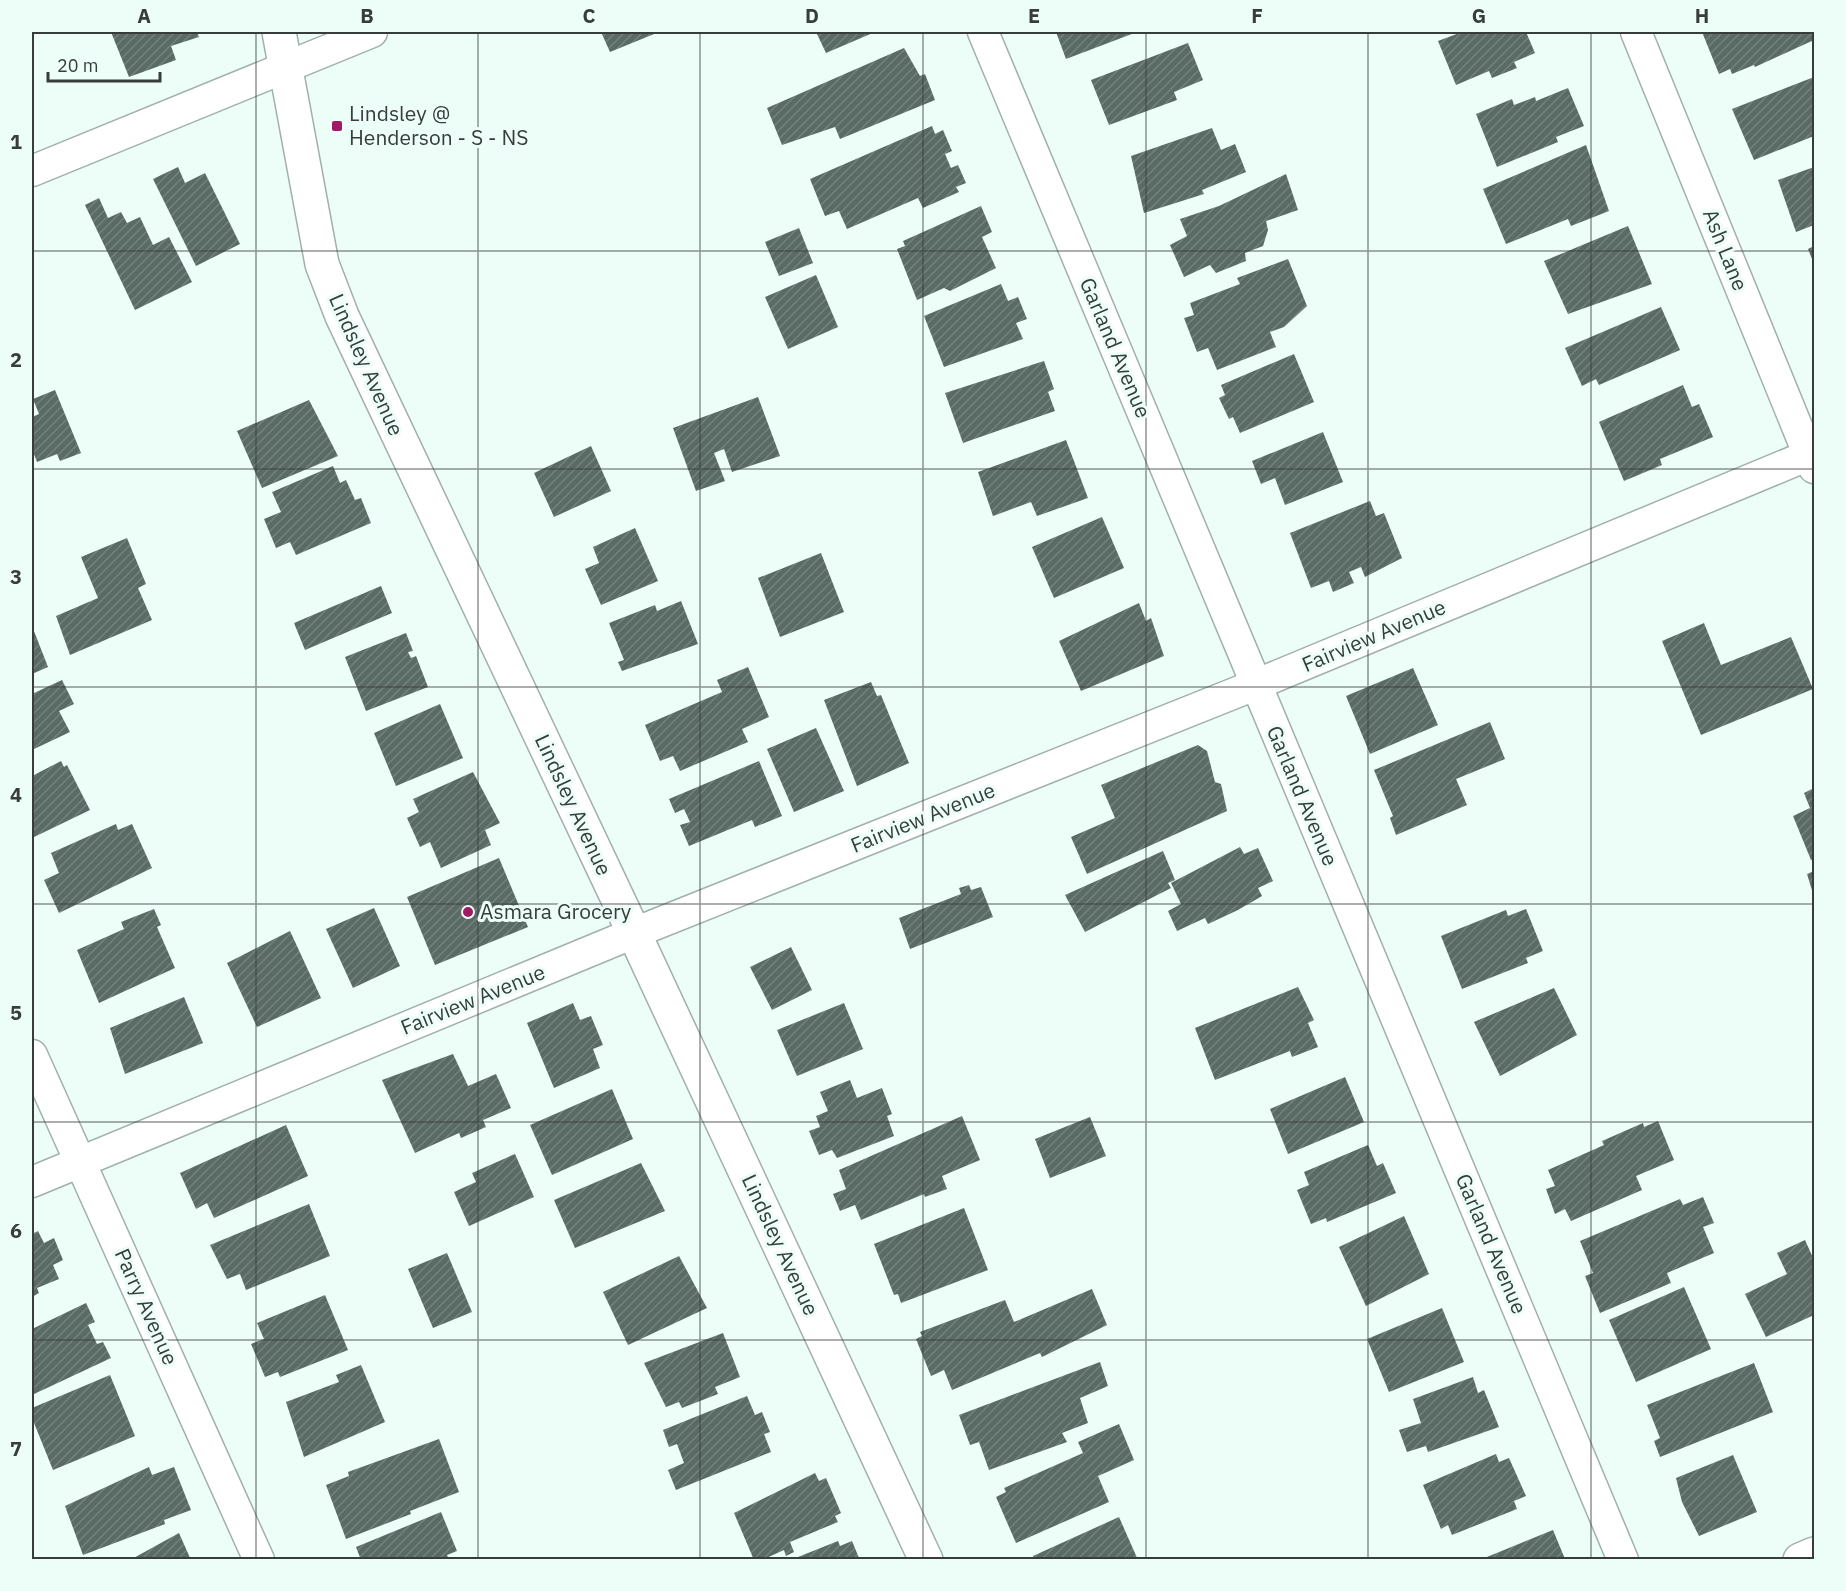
<svg xmlns="http://www.w3.org/2000/svg" width="1846" height="1591" font-family="'IBM Plex Sans',sans-serif">
<style>
.building{fill:url(#building-hatch)}
.lines{fill:none;stroke-linecap:round;stroke-linejoin:round}
.minor-casing{stroke:#a0b1ab;stroke-width:33}
.tertiary-casing{stroke:#a0b1ab;stroke-width:36}
.minor{stroke:#fff;stroke-width:30}
.tertiary{stroke:#fff;stroke-width:33}
.grid{fill:none;stroke:#363d3b;stroke-width:1.5;stroke-opacity:0.55}
.poi-dot{fill:#a01866;stroke:#ecfef7;stroke-width:2}
.labels{text-anchor:middle;stroke-width:6;stroke-linejoin:round;paint-order:stroke}
.poi-label{font-size:21px;fill:#363d3b;stroke:#ecfef7;text-anchor:start}
.street-label{font-size:21px;fill:#363d3b;stroke:#ecfef7}
.neatline{fill:none;stroke:#363d3b;stroke-width:2}
.grid-label{font-size:20px;text-anchor:middle;font-weight:bold;fill:#363d3b}
</style>
<defs>
<pattern id="building-hatch" width="6" height="6" patternUnits="userSpaceOnUse" patternTransform="scale(1.5)"><rect width="6" height="6" fill="#5a6a64"/><path d="M-1 1l2-2M0 6l6-6M5 7l2-2" fill="none" stroke="#74817c"/></pattern>
</defs>
<rect width="100%" height="100%" fill="#ecfef7"/>
<path class="building" d="M111,32H197L199,37L171,46L176,60L129,77Z
M601,32H659L610,52Z
M816,32H875L826,53Z
M1056,32H1137L1066,59Z
M1462,32H1526L1535,53L1514,62L1517,68L1492,78L1489,71L1456,85L1438,41Z
M1702,32H1812L1814,40L1755,67L1754,65L1732,74L1730,69L1719,74Z
M1188,43L1203,80L1174,92L1177,100L1109,125L1091,80Z
M904,48L920,76L925,74L935,100L840,139L835,127L782,145L767,108Z
M1814,77V136L1754,160L1732,109Z
M1568,88L1584,126L1556,137L1558,142L1497,167L1476,114L1512,99L1514,105L1535,97L1536,101Z
M932,126L935,134L943,130L952,151L945,154L951,168L958,165L966,183L956,187L959,192L923,208L918,198L847,229L839,211L825,216L810,179Z
M1212,128L1221,150L1235,144L1246,172L1202,190L1204,194L1144,213L1131,156Z
M1586,145L1609,211L1571,226L1568,219L1506,244L1483,189Z
M178,167L185,183L205,173L240,244L196,266L153,179Z
M1814,167V225L1796,232L1778,180Z
M1286,174L1298,210L1266,221L1268,230L1263,246L1245,253L1246,261L1216,273L1210,265L1184,277L1170,245L1187,236L1180,219L1219,206Z
M99,198L108,218L121,212L127,223L140,217L153,245L169,237L192,282L135,310L85,205Z
M981,206L992,232L982,237L996,268L950,291L944,288L917,300L897,249L905,246L903,241Z
M1628,226L1652,284L1568,314L1544,261Z
M799,228L813,263L779,276L765,242Z
M1814,246V264L1808,249Z
M1288,259L1307,306L1284,327L1270,332L1276,347L1217,370L1208,348L1197,352L1184,318L1194,315L1190,303L1240,284L1237,278Z
M816,275L838,327L788,349L765,297Z
M1001,284L1008,301L1018,297L1027,319L1016,323L1023,339L944,367L924,316Z
M1661,307L1680,350L1599,385L1596,379L1582,386L1565,348Z
M1294,354L1314,402L1240,433L1233,417L1229,419L1219,398L1225,395L1221,385Z
M1044,361L1054,389L1048,392L1055,411L963,443L945,393Z
M1683,385L1692,407L1699,404L1713,437L1660,459L1662,465L1624,481L1599,422Z
M55,390L81,453L60,461L57,454L37,462L32,449V417L39,414L33,399Z
M758,397L780,456L732,472L724,449L714,453L725,481L696,491L673,428Z
M309,400L338,456L262,488L237,431Z
M1323,432L1343,482L1285,505L1275,478L1261,484L1252,461Z
M1066,440L1088,498L1037,516L1031,502L993,516L978,472Z
M591,446L611,491L554,517L534,473Z
M333,466L340,483L346,480L355,500L361,498L371,523L296,555L290,542L276,548L264,519L281,512L272,492Z
M1370,501L1376,516L1384,513L1402,558L1365,577L1361,567L1349,572L1354,583L1333,592L1329,581L1311,588L1290,533Z
M1102,517L1124,568L1054,598L1032,547Z
M635,528L658,581L601,605L585,569L599,563L593,547Z
M127,538L146,584L138,588L152,620L70,655L56,616L98,598L81,557Z
M821,553L844,612L780,637L758,578Z
M381,586L392,613L305,650L294,623Z
M681,601L698,644L622,671L618,662L624,660L609,623L655,605L657,611Z
M1139,603L1146,621L1151,618L1164,656L1081,691L1059,641Z
M1704,623L1721,665L1791,637L1813,689L1701,735L1662,641Z
M32,626L48,667L32,674Z
M406,633L413,651L408,652L411,658L416,656L428,687L366,711L345,657Z
M748,667L769,717L742,729L748,742L680,771L673,756L660,761L645,725L722,692L717,680Z
M1413,668L1438,725L1370,754L1346,696Z
M62,680L74,704L59,711L70,732L32,750V694Z
M871,682L877,696L881,695L909,763L857,786L824,700Z
M440,704L463,758L396,786L374,733Z
M1490,722L1505,759L1456,779L1467,805L1396,835L1390,818L1393,816L1374,770Z
M816,728L844,791L794,812L767,749Z
M1198,745L1207,751L1215,782L1221,784L1227,811L1087,874L1071,837L1115,818L1101,785Z
M61,761L64,767L67,765L90,810L32,838V776Z
M759,761L782,816L755,827L752,820L689,846L680,825L690,822L684,809L675,813L669,799Z
M473,772L500,823L485,830L491,845L441,868L430,842L420,847L407,818L419,812L413,799Z
M1814,788V859L1811,860L1793,816L1810,808L1804,793Z
M116,824L118,830L132,824L152,868L59,913L44,880L59,873L51,853Z
M1240,847L1244,854L1258,848L1273,881L1258,888L1262,896L1238,910L1208,924L1205,918L1177,931L1168,911L1181,904L1171,883Z
M1163,851L1175,880L1168,883L1171,888L1085,932L1065,895Z
M499,858L528,927L435,965L407,897Z
M1814,871V897L1807,874Z
M969,885L971,890L981,887L993,917L910,949L899,918L961,894L959,888Z
M374,908L400,966L353,988L326,929Z
M154,909L161,925L157,927L175,968L99,1003L77,950L124,929L121,922Z
M1526,909L1543,951L1526,958L1528,963L1462,989L1441,936L1506,910L1508,916Z
M290,931L321,998L257,1027L227,963Z
M791,947L812,990L772,1010L750,967Z
M1298,987L1314,1020L1308,1023L1318,1047L1292,1057L1290,1051L1215,1080L1195,1028Z
M1554,988L1577,1035L1500,1076L1474,1022Z
M184,997L203,1043L125,1074L110,1028Z
M573,1003L580,1020L591,1016L603,1045L593,1049L600,1068L554,1088L527,1023Z
M844,1003L863,1049L797,1076L777,1030Z
M453,1054L468,1086L496,1074L511,1108L483,1120L486,1127L461,1138L459,1133L415,1153L382,1080Z
M1345,1077L1364,1122L1288,1154L1270,1109Z
M850,1080L857,1098L882,1088L892,1114L887,1116L894,1136L837,1158L832,1150L819,1155L809,1131L820,1127L816,1116L828,1111L820,1092Z
M612,1089L633,1139L552,1175L530,1125Z
M962,1116L980,1160L942,1176L947,1189L925,1197L924,1194L861,1220L855,1205L840,1211L833,1194L846,1189L839,1170Z
M1090,1117L1106,1156L1050,1178L1035,1139Z
M1658,1121L1674,1160L1636,1176L1642,1190L1571,1221L1565,1209L1555,1214L1546,1189L1555,1186L1548,1170L1604,1145L1602,1141L1643,1123L1644,1127Z
M286,1125L308,1176L214,1218L207,1203L196,1209L180,1173Z
M1368,1145L1377,1166L1383,1163L1396,1193L1327,1222L1326,1218L1311,1224L1297,1190L1309,1185L1304,1172Z
M515,1154L534,1197L469,1226L454,1192L476,1182L472,1173Z
M641,1163L665,1211L575,1248L554,1200Z
M1703,1197L1714,1223L1703,1227L1714,1253L1667,1273L1671,1283L1600,1313L1585,1276L1593,1273L1580,1241L1680,1199L1683,1205Z
M309,1204L330,1256L246,1290L240,1274L227,1279L210,1245Z
M964,1208L988,1270L901,1303L898,1294L894,1295L874,1244Z
M1404,1216L1429,1274L1366,1306L1339,1247Z
M38,1231L44,1243L54,1238L63,1260L53,1265L59,1279L37,1288L39,1293L32,1297V1234Z
M1805,1240L1814,1260V1315L1766,1337L1745,1294L1787,1274L1777,1253Z
M447,1253L472,1312L433,1328L408,1269Z
M679,1256L707,1308L628,1345L603,1292Z
M1684,1287L1711,1349L1636,1382L1609,1320Z
M1092,1289L1107,1325L1042,1357L1040,1353L952,1390L944,1370L931,1376L916,1339L922,1336L920,1332L1005,1300L1014,1322Z
M325,1295L348,1350L280,1377L278,1372L265,1377L251,1344L264,1339L257,1323Z
M86,1303L95,1322L88,1325L97,1344L103,1342L111,1358L32,1395V1329Z
M1442,1308L1464,1362L1389,1392L1367,1339Z
M723,1333L740,1377L715,1387L718,1394L682,1408L679,1402L666,1407L644,1363Z
M1100,1362L1108,1386L1080,1398L1088,1423L1062,1433L1067,1442L989,1470L979,1442L970,1445L959,1415Z
M1754,1363L1773,1412L1660,1457L1654,1441L1660,1438L1647,1405Z
M361,1365L385,1422L304,1457L286,1402L339,1382L336,1375Z
M110,1375L135,1436L53,1470L32,1418V1408Z
M1473,1377L1478,1393L1484,1390L1499,1427L1428,1452L1426,1446L1407,1452L1399,1430L1421,1423L1413,1399Z
M747,1396L755,1415L762,1412L770,1432L764,1434L771,1452L676,1490L668,1470L684,1463L677,1444L669,1447L663,1430Z
M1119,1424L1134,1460L1098,1476L1109,1502L1016,1543L996,1497L1006,1492L1004,1488L1083,1453L1078,1442Z
M439,1439L459,1492L410,1511L411,1514L346,1539L326,1485L349,1476L348,1472Z
M1496,1454L1499,1462L1509,1458L1526,1496L1514,1501L1517,1509L1452,1535L1448,1525L1441,1529L1423,1485Z
M1733,1455L1757,1512L1699,1536L1682,1502L1676,1478Z
M149,1467L152,1475L174,1467L191,1510L164,1520L165,1524L83,1555L65,1506Z
M815,1473L819,1481L826,1478L841,1513L835,1516L838,1522L790,1542L794,1552L786,1556L784,1550L762,1560H754L734,1513Z
M441,1512L457,1551L447,1555L449,1560H361L356,1547Z
M1119,1517L1138,1560H1035L1033,1556Z
M1553,1530L1565,1559H1482Z
M179,1533L191,1560H130Z
M838,1541L840,1546L852,1541L859,1558L793,1559Z"/>
<g class="lines">
<g class="minor-casing">
<path id="minor" d="M983,32L1623,1560
M1636,32L1814,468
M32,171L372,32
M32,1055L259,1560
M32,1182L634,933L1255,685L1814,453"/>
</g>
<g class="tertiary-casing">
<path id="tertiary" d="M279,32L322,264L342,316L634,933L926,1560
M1800,1560L1814,1554"/>
</g>
<use href="#minor" class="minor"/>
<use href="#tertiary" class="tertiary"/>
</g>
<path class="grid" d="M256,32V1560M478,32V1560M700,32V1560M923,32V1560M1146,32V1560M1368,32V1560M1591,32V1560M32,251H1814M32,469H1814M32,687H1814M32,904H1814M32,1122H1814M32,1340H1814"/>
<g class="poi-dot">
<rect x="331" y="120" width="12" height="12" rx="3"/>
<circle cx="468" cy="912" r="6"/>
</g>
<g class="labels">
<g class="poi-label">
<text x="349" y="121">Lindsley @<tspan x="349" dy="24">Henderson - S - NS</tspan></text>
<text x="480" y="919">Asmara Grocery</text>
</g>
<g class="street-label">
<text transform="translate(1725 250) rotate(68)" y="7">Ash Lane</text>
<text transform="translate(1115 348) rotate(67)" y="7">Garland Avenue</text>
<text transform="translate(366 365) rotate(66)" y="7">Lindsley Avenue</text>
<text transform="translate(1374 636) rotate(-23)" y="7">Fairview Avenue</text>
<text transform="translate(1302 796) rotate(67)" y="7">Garland Avenue</text>
<text transform="translate(573 805) rotate(65)" y="7">Lindsley Avenue</text>
<text transform="translate(923 818) rotate(-22)" y="7">Fairview Avenue</text>
<text transform="translate(473 1000) rotate(-22)" y="7">Fairview Avenue</text>
<text transform="translate(1491 1244) rotate(67)" y="7">Garland Avenue</text>
<text transform="translate(780 1245) rotate(65)" y="7">Lindsley Avenue</text>
<text transform="translate(146 1307) rotate(66)" y="7">Parry Avenue</text>
</g>
</g>
<rect width="1846" height="1591" fill="none" stroke="#ecfef7" stroke-width="66"/>
<path d="M48 72v9h112v-9" fill="none" stroke="#363d3b" stroke-width="3"/>
<text x="57" y="72" font-size="18" fill="#363d3b" stroke="#ecfef7" stroke-width="4.5" paint-order="stroke">20 m</text>
<rect x="33" y="33" width="1780" height="1525" class="neatline"/>
<g class="grid-label">
<text x="144" y="23">A</text>
<text x="367" y="23">B</text>
<text x="589" y="23">C</text>
<text x="812" y="23">D</text>
<text x="1034" y="23">E</text>
<text x="1257" y="23">F</text>
<text x="1479" y="23">G</text>
<text x="1702" y="23">H</text>
<text x="16" y="149">1</text>
<text x="16" y="367">2</text>
<text x="16" y="584">3</text>
<text x="16" y="802">4</text>
<text x="16" y="1020">5</text>
<text x="16" y="1238">6</text>
<text x="16" y="1456">7</text>
</g>
</svg>
